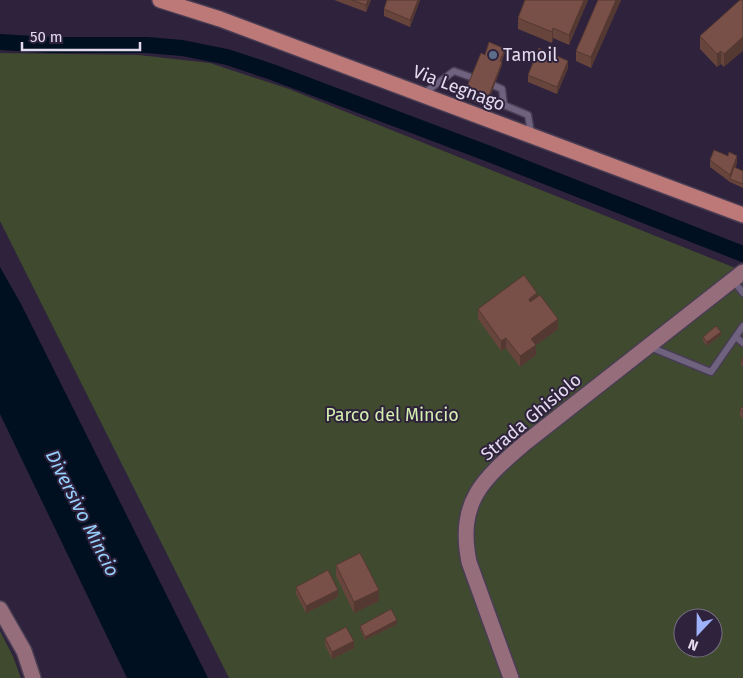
<svg xmlns="http://www.w3.org/2000/svg" width="743" height="678" font-family="'Fira Sans',sans-serif">
<style>
.green{fill:#3f4a2f;fill-rule:evenodd}
.water{fill:#001020}
.lines{fill:none;stroke-linecap:round;stroke-linejoin:round}
.canal{stroke:#001020;stroke-width:16}
.lane-casing{stroke:#483d53;stroke-width:9}
.secondary-casing{stroke:#483d53;stroke-width:18}
.primary-casing{stroke:#483d53;stroke-width:18}
.lane{stroke:#6f627f;stroke-width:6}
.secondary{stroke:#966d7b;stroke-width:15}
.primary{stroke:#bd7878;stroke-width:15}
.wall{fill:#67453d}
.shaded-wall{fill:#543832}
.building{fill:#785047;stroke:#543832}
.service-dot{fill:#5c6f8a;stroke:#2e223c;stroke-width:2}
.labels{text-anchor:middle;stroke-width:4;stroke-linejoin:round;paint-order:stroke}
.poi-label{font-size:18px;fill:#e3dbed;stroke:#2e223c;text-anchor:start}
.street-label{font-size:18px;fill:#e3dbed;stroke:#2e223c}
.park-label{font-size:18px;fill:#d4eeb0;stroke:#2e223c}
.water-label{font-size:19px;font-style:italic;fill:#97d0fd;stroke:#2e223c}
</style>
<rect width="100%" height="100%" fill="#2e223c"/>
<path class="green" d="M0,53L139,55L210,63L289,89L743,271V678H229L0,221ZM683,618H713V648H683Z
M0,631L13,656L21,678H0Z"/>
<path class="water" d="M0,267L21,304L208,678H127L0,414Z"/>
<g class="lines">
<path class="canal" d="M0,42L50,45H147L182,48L227,57L272,72L492,155L743,254"/>
<g class="lane-casing">
<path id="lane" d="M488,83L502,89L504,105L528,115L531,133
M423,94L454,71L479,80
M733,280L743,293
M736,337L743,343
M650,347L711,372L743,326"/>
</g>
<g class="secondary-casing">
<path id="secondary" d="M0,609L24,651L33,678
M511,678L469,562C457,502 482,480 525,443L743,272"/>
</g>
<g class="primary-casing">
<path id="primary" d="M160,0L220,19L743,215"/>
</g>
<use href="#lane" class="lane"/>
<use href="#secondary" class="secondary"/>
<use href="#primary" class="primary"/>
</g>
<path class="wall" d="M334,0H371L366,12Z
M387,0H420L410,27L384,16V9Z
M588,0L569,45L553,38L552,43L518,29V18Z
M598,0H621L591,68L576,61V51Z
M740,0L724,67L721,64L717,67L700,49V36Z
M505,52L502,61V65L486,107L464,98V94L485,55Z
M568,68L557,94L528,82V75Z
M710,160L737,163L735,168L743,171V188L730,182L710,167Z
M537,297L558,329L536,345V355L520,367L506,348L501,351L478,319V309Z
M721,335L707,346L703,341V337Z
M743,357V366L741,365V361Z
M743,406V419L740,416V409Z
M336,565L379,601L354,613L336,576Z
M296,587L338,597L306,613L296,594Z
M397,624L365,640L360,629V626Z
M325,638L354,648L332,659L325,645Z"/>
<path class="shaded-wall" d="M368,0H371L366,12V5Z
M418,0H420L410,27V20Z
M584,0H588L569,45V35Z
M616,0H621L591,68V57Z
M553,28V38L552,43V32Z
M743,37V51L724,67V54Z
M505,49V52L500,64V61Z
M721,51V64L717,67V54Z
M568,61V68L557,94V87Z
M502,62V65L486,107V103Z
M737,156V163L731,179H730V175Z
M537,293V304L529,310V299Z
M558,319V329L536,345V355L520,367V356L531,339Z
M721,332V335L707,346V342Z
M506,338V348L501,351V341Z
M338,590V597L306,613V606Z
M379,590V601L354,613V602Z
M397,620V624L365,640V637Z
M354,641V648L332,659V652Z"/>
<path class="building" d="M352,0H368L366,5Z
M387,0H418L410,20L384,9Z
M525,0H584L569,35L553,28L552,32L518,18Z
M598,0H616L591,57L576,51Z
M740,0H743V37L724,54L721,51L717,54L700,36Z
M489,42L505,49L500,61L502,62L486,103L464,94L481,53L485,55Z
M539,48L568,61L557,87L528,75Z
M714,150L728,156L729,152L737,156L730,175L710,160Z
M734,167L743,171V184L730,179Z
M524,275L537,293L529,299L530,302L540,295L558,319L531,339L536,345L520,356L506,338L501,341L478,309Z
M716,326L721,332L707,342L703,337Z
M742,357H743V362L741,361Z
M743,406V412L740,409Z
M360,553L379,590L354,602L336,565Z
M328,570L338,590L306,606L296,587Z
M391,609L397,620L365,637L360,626Z
M346,627L354,641L332,652L325,638Z"/>
<circle class="service-dot" cx="493" cy="55" r="5"/>
<g class="labels">
<g class="poi-label">
<text x="503" y="61">Tamoil</text>
</g>
<g class="street-label">
<text transform="translate(459 88) rotate(21)" y="6">Via Legnago</text>
<text transform="translate(531 417) rotate(-40)" y="6">Strada Ghisiolo</text>
</g>
<g class="park-label">
<text x="392" y="421">Parco del Mincio</text>
</g>
<g class="water-label">
<text transform="translate(83 513) rotate(63)" y="7">Diversivo Mincio</text>
</g>
</g>
<g transform="translate(698 633) rotate(202)"><circle r="24" fill="#2e223c" stroke="#766c83"/>
<path d="M0-4L9 19L0 12L-9 19Z" fill="#9fb3fd"/>
<text y="-8" font-size="14" font-weight="bold" text-anchor="middle" fill="#e3dbed">N</text>
</g>
<path d="M22 42v8h118v-8" fill="none" stroke="#e3dbed" stroke-width="2.5"/>
<text x="30" y="42" font-size="15" fill="#e3dbed" stroke="#2e223c" stroke-width="4" paint-order="stroke">50 m</text>
</svg>
